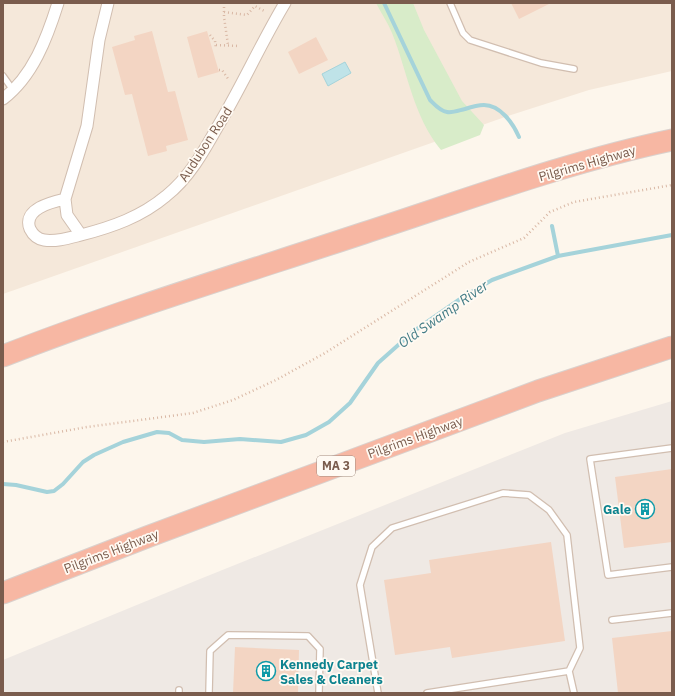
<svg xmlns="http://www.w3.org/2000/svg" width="675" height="696" font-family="'IBM Plex Sans',sans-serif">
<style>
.residential{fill:#f5e8da}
.industrial{fill:#efe9e4}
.green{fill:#d8ecc9}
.water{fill:#bfe3e8;stroke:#a5d3da}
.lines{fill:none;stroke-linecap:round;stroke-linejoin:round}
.stream{stroke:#a5d3da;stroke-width:4}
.building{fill:#f3d5c3}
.service-casing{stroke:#d1beb0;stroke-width:8}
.minor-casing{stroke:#d1beb0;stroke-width:13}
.motorway-casing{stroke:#dad1cd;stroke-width:23}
.path{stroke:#d9b8a5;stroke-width:2.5;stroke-dasharray:1 3;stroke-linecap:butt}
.service{stroke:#fff;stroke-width:5.5}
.minor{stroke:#fff;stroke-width:11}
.motorway{stroke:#f7b7a3;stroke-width:21}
.labels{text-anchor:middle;stroke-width:3.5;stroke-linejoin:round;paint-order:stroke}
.shield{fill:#fffaf3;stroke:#a28b7f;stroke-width:1}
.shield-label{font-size:12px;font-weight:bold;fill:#7a5c4d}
.street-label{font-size:13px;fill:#7a5c4d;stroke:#fffaf3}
.culture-label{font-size:13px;font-weight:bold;fill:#0d838f;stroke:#fffaf3;text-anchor:end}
.water-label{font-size:14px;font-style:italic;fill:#437c86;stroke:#fffaf3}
</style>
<rect width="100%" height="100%" fill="#fdf6ec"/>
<path class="residential" d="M3,3H672V71L589,90L511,115L3,294Z"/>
<path class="industrial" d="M672,401V693H3V660L200,579L565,433Z"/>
<path class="green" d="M376,3H413L424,30L462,101L484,125L480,135L441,150C413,116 408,73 392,33C388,23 381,13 376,3Z"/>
<path class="water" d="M345,62L351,73L328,86L322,74Z"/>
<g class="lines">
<path class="stream" d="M384,3L430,100C435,105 440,111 447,112C453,113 460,110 465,109C471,107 478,105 484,105C500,105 513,123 519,137
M552,226L558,256
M3,484L16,485L47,492L54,491L63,484L83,462L94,455L123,442L157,432L169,433L182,440L204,442L240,439L281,442L306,435L329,422L350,403L378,363L414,331L463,297L492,280L558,256L672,235"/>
</g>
<path class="building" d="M511,3H551L519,19Z
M152,31L168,92L175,91L188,140L166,146L167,151L148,156L132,94L125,95L112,47L135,40L134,36Z
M207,31L219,72L198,78L187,37Z
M316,37L328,60L299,74L288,52Z
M672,469V542L624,548L615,477Z
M551,542L565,641L452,658L450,647L395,655L384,580L431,573L429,560Z
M672,631V693H618L612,638Z
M235,647L299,650L298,693H233Z"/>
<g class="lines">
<g class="service-casing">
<path id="service" d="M450,3L463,33L470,40L541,63L574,69
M3,76L13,90
M672,448L590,459L608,575L672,567
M612,620L672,613
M179,693V690
M209,693L210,651L228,635L308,636L320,649L319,693
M378,693L360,585L372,547L392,528L503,493L529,495L549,510L567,535L580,648L569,671L574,693
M427,693L569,671"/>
</g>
<g class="minor-casing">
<path id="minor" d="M108,3L99,40L87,126L65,199L67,215L81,235C112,227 141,217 166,196C189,178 204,151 218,126C242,86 261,43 285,3
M3,99C33,76 47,38 58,3
M65,199C52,202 22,209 30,229C33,235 38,239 44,240C56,242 69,238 81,235"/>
</g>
<g class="motorway-casing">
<path id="motorway" d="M3,356C121,310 243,273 364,233C466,200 567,162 672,140
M3,593L147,537L538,391L672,347"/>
</g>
<path class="path" d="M224,3V17L228,45
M224,12L247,15L255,6L266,12
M210,35L215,41L216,49
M216,45L239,46
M219,70H222L229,80
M3,442L87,427L193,413L233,400L276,380L325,353L469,262L524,238L550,212L574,202L672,185"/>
<use href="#service" class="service"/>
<use href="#minor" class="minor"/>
<use href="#motorway" class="motorway"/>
</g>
<defs>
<g id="building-ring" transform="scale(1)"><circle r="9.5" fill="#fffaf3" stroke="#0f9aa8" stroke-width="1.5"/><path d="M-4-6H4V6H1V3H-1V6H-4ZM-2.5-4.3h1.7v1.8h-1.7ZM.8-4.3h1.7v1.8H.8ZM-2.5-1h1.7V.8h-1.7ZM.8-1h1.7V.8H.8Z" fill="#0f9aa8"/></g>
</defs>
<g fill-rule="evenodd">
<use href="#building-ring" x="645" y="509"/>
<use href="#building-ring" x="266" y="671"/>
</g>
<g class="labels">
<rect class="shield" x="317" y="456" width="38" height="20" rx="3"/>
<g class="shield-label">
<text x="336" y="470">MA 3</text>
</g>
<g class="street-label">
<text transform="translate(205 144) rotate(-57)" y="5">Audubon Road</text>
<text transform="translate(587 163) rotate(-16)" y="5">Pilgrims Highway</text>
<text transform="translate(415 437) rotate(-20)" y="5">Pilgrims Highway</text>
<text transform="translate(111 551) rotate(-21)" y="5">Pilgrims Highway</text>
</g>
<g class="culture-label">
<text x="631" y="514">Gale</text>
<text x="280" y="669" text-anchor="start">Kennedy Carpet<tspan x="280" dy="15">Sales &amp; Cleaners</tspan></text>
</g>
<g class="water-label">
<text transform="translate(443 314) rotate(-35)" y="5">Old Swamp River</text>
</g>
</g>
<rect width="675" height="696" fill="none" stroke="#7a5c4d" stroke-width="8"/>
</svg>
